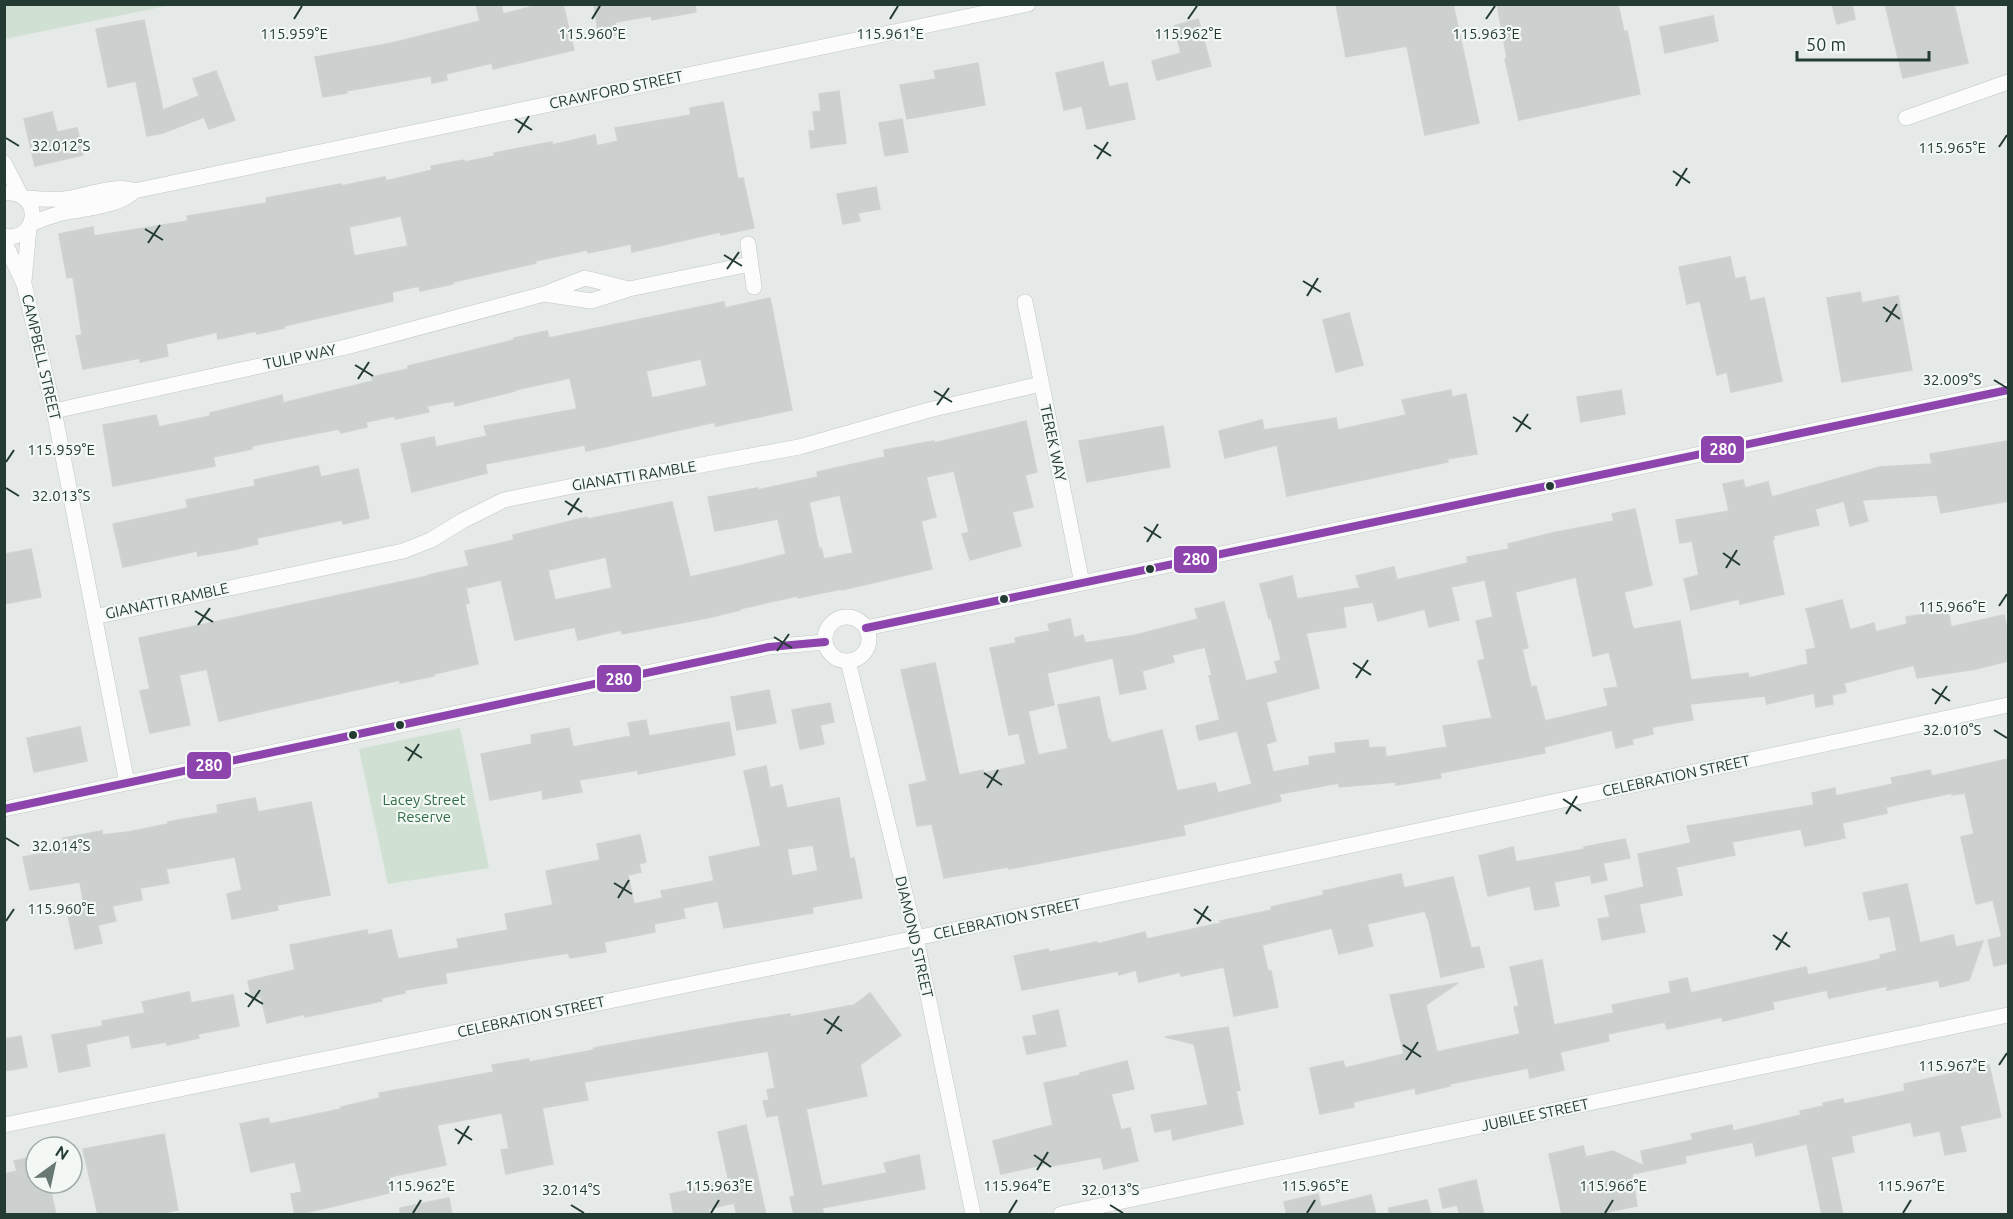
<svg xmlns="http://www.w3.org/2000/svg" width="2013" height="1219" font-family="Ubuntu,sans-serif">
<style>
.green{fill:#d0e1d4}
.building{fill:#ccd0ce;stroke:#ced2d0;stroke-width:1.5;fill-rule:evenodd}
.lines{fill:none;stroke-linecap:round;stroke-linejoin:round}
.minor-casing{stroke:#c2c6c4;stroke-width:16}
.minor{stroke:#fbfcfb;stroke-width:15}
.bus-1-casing{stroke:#f3f8f5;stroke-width:12}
.bus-1{stroke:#8e44ad;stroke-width:8}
.ticks{fill:none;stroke:#243b34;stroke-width:2}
.bus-dot{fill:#243b34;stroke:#f3f8f5;stroke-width:2}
.labels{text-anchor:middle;stroke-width:4.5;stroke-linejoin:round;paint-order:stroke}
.street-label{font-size:15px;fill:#243b34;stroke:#f3f8f5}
.park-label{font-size:15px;fill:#326e47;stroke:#f3f8f5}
.ticks-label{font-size:15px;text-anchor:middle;fill:#243b34;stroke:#f3f8f5;stroke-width:4.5;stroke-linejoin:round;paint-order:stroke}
.line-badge{stroke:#f3f8f5;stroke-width:2}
.badge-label{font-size:16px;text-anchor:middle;font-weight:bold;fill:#fff}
</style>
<rect width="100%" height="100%" fill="#e5e9e7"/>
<path class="green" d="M5,4H171V5L5,39Z
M460,728L489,868L388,884L359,749Z"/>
<path class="building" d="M476,4H501L503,14L542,4H563L574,50L493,69L492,63L446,74L447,80L432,83L431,76L346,91L347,93L323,97L315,57L392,43L480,21Z
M594,4H695L696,12L652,20L651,16L615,22L617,35L599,38Z
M1336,4H1453L1479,123L1425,135L1407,46L1346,57Z
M1497,4H1618L1624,32L1627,31L1640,94L1519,120L1505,59L1507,58Z
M1832,4H1852L1855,19L1837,24Z
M1885,4H1954L1968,63L1903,78Z
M1713,16L1718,41L1665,53L1660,27Z
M1198,19L1211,66L1157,80L1152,61L1181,53L1174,26Z
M144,20L163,110L199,96L193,79L216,71L235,120L209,129L204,117L163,133L147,136L136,81L108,87L96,29Z
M1103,62L1109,87L1127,83L1135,119L1087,129L1082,106L1064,110L1056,73Z
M978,63L985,105L907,119L900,85L936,79L934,71Z
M839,91L846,143L811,148L809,131H815L813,112L821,111L819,94Z
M723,102L738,179L743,178L754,228L721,235L720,232L632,252L631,244L588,253L587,250L535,261L536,263L453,282V284L420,291L419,286L392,292L393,301L284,326L285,328L257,334L256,331L218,339L217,332L166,344L168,356L140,362V358L83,369L76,336L82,335L73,277L67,278L59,234L93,227L94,236L188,221L187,216L267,203L266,198L341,184V186L385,177L386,181L432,170L431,166L464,160L465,162L495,156L494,153L552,142V145L595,135L597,146L618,141L615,128L691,115L690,108ZM401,216L408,246L354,256L349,227Z
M52,112L57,132L77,128L83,155L35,166L24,119Z
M902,119L908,152L885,156L879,123Z
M876,187L880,209L858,213L860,221L843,224L837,194Z
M1730,257L1735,279L1745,277L1750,301L1764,298L1782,381L1731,392L1727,372L1717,375L1700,301L1687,304L1679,267Z
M1860,292L1862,303L1898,296L1912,370L1842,382L1827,298Z
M770,298L792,410L716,426L715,422L586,451L585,445L485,464L487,473L412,492L401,444L434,437L436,447L487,436L484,426L577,409L570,378L515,390V391L455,406L454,401L427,406L429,412L395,419V416L366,422L367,427L341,433L339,429L252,446V449L213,457L215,466L113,486L103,425L156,415L159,427L210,416V413L282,395L283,403L373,381L372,377L408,369V366L514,340V338L547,331L549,338L724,302L725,308ZM701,359L707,386L652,398L646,371Z
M1349,313L1363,365L1336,372L1323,320Z
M1451,390L1452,397L1466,394L1477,454L1447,459L1448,462L1419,468L1287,496L1277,445L1225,458L1219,431L1262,420L1264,430L1336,418L1338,430L1406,415L1402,400Z
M1621,390L1625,414L1581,422L1577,397Z
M1026,421L1037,472L1025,475L1033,507L1012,512L1021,546L970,560L962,534L969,532L954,471L926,477L936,517L921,521L932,569L842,590L841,589L798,598L797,596L739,609L740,610L707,618L622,634L621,630L578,640L575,627L515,640L501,580L466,588L469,603L465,604L478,664L434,674V676L400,683V680L219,721L207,669L179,675L190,725L150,733L140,691L150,689L139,638L428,576V575L469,566L465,551L514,540L513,535L587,517L588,519L672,502L690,577L747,564L786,554L778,519L715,531L708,497L758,488V490L818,477L817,472L885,457L884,450L934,441V443ZM840,495L853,553L824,559L821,548L819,549L809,502ZM606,557L612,588L555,600L548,570Z
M1163,426L1170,467L1087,482L1079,441Z
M2008,441V501L1941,513L1937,495L1862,500L1868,521L1850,526L1844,501L1815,509L1819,525L1773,536L1774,539L1772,540L1784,594L1740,604L1739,599L1691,610L1684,579L1699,575L1692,541L1680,543L1676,520L1729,511L1723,484L1743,480L1745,488L1768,482L1772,497L1880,467L1932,464L1930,454Z
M318,466L321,477L358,469L369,518L343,524L342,520L257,538L258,544L232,550L198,556L197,551L123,567L113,524L188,508L186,500L255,486L254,480Z
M1635,509L1652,585L1624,592L1632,625L1634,629L1680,621L1691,680L1748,673L1749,678L1808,664L1806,650L1816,648L1806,609L1842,600L1850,630L1874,623L1876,632L1907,624L1906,617L1948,610L1951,627L2004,615L2008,633V661L1976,669L1917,678L1914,665L1844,683L1846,692L1832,695L1833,704L1816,707L1814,693L1767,704L1765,696L1690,704L1693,720L1652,727L1653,734L1632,739L1633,744L1616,748L1612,730L1544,747L1545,753L1440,773L1441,778L1396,785V782L1339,787V783L1279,794L1281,801L1183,825L1185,835L1009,869L1008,867L944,878L932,824L917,826L909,785L927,781L901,670L935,663L959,775L983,770L984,773L1026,764L1019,733L1009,735L990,648L1016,643L1015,638L1050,631L1048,624L1070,619L1074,638L1083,635L1085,643L1136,635L1198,619L1195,609L1224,602L1246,681L1278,673L1275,662L1281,660L1271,618L1269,619L1260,584L1292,576L1297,599L1360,588L1356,576L1394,567L1397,580L1468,563L1467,557L1509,549L1508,544L1552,533L1614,521L1612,514ZM1576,577L1593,656L1609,652L1618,687L1604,689L1608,706L1545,721L1536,686L1531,687L1522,649L1528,648L1515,592ZM1485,580L1493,617L1476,621L1485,659L1478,661L1492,718L1443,726L1447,747L1386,757L1385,747L1369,748L1368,740L1335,743L1336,753L1309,757L1310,765L1273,772L1266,744L1276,741L1266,702L1319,688L1306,633L1346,627L1343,607L1373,602L1378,621L1425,609L1429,627L1459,620L1451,587ZM1205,647L1212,675L1209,676L1220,720L1196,726L1199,740L1237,731L1252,784L1218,793L1215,783L1177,791L1162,730L1111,743L1110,739H1108L1099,697L1058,705L1068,749L1038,755L1028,711L1054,705L1047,673L1113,658L1120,694L1146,689L1142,671L1174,662L1172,655Z
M31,549L41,597L4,604V571L7,570L4,554Z
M769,690L776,723L737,730L731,697Z
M830,703L834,722L820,725L824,744L800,749L792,710Z
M646,720L649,736L729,722L735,755L638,774V770L579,780L582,792L543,799L542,790L490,800L481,754L532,744L531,735L569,728L573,747L631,736L628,723Z
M80,727L87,761L34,772L27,738Z
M2008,759V963L1994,966L1988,940L2002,937L1993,900L1976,904L1961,837L1974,834L1965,793L1952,795V793L1886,807L1887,813L1842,823L1845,838L1805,846L1801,829L1732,842L1735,855L1676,867L1682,895L1639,904L1645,932L1602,940L1598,919L1610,917L1605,896L1644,887L1638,854L1691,843L1687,826L1814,805L1812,793L1835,788L1836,796L1893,784L1891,778L1930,770L1932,776Z
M766,766L770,788L782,785L787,808L839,798L850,859L854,858L862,898L812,907L813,913L724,928L718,901L683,908L685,918L654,924L655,932L604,942L606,952L570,958L568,953L445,973L447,983L405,990V993L381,998L382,1001L305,1017V1014L267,1023L261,997L252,999L248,981L295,970L290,945L367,930L368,935L391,930L398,959L459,948L457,939L508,930L505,914L553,905L546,871L600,860L597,844L640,835L646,862L639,864L641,872L628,875L634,904L663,898L661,891L714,881L709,857L761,846L744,771ZM813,845L818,871L792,876L787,849Z
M255,798L258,812L311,802L330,895L277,905L278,910L232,919L227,894L242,890L235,857L166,869L169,883L140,888L142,900L112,906L116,921L98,925L102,943L75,949L68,915L85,911L80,882L30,890L23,857L65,849L63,838L102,831V835L128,832L168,824V822L218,813L217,805Z
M1625,839L1630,858L1603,863L1607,880L1592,883L1590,875L1554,882L1559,906L1535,910L1530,886L1488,896L1479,856L1513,847L1516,862L1585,849L1584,847Z
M1401,874L1404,888L1453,877L1471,948L1479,947L1484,967L1441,977L1428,918H1427L1425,911L1367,924L1373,946L1339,954L1332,928L1262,945L1268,971H1271L1278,1007L1234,1016L1224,967L1181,976L1180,972L1139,982L1136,970L1119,975L1118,971L1022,990L1014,956L1048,949L1049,952L1097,942V944L1145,932L1147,939L1221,923L1220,921L1272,910L1271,907L1324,895L1323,891Z
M1907,884L1920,943L1953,935L1956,947L1983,941L1969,980L1940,987L1939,980L1887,990V986L1829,998L1827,990L1772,1002L1774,1009L1723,1021L1722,1017L1667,1029L1665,1022L1608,1034L1609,1041L1560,1052L1564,1070L1530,1078L1528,1068L1450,1084V1086L1416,1094L1415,1088L1353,1102L1354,1107L1320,1114L1310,1068L1343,1061L1345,1068L1404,1054L1390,995L1458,983L1426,1005L1437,1052L1520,1034L1514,1007L1519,1006L1510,967L1542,960L1554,1025L1614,1013L1612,1005L1671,993L1669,982L1687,978L1691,993L1806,967L1808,975L1881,959L1880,955L1897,951L1890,916L1869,920L1863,893Z
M189,992L191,1003L233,995L239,1026L198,1034L199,1038L167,1045L166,1042L132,1048L129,1035L86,1044L90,1066L59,1072L52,1035L103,1026L102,1021L145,1013L142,1002Z
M870,993L901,1035L860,1065L867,1096L806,1109L822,1186L887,1173L884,1163L919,1155L925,1189L822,1208L824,1215H794L790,1197L795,1196L778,1115L767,1117L763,1101L769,1100L767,1090L775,1088L768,1051L584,1082L588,1100L542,1108L553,1164L506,1174L501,1150L509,1149L502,1113L437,1125L446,1165L389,1177L393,1192L343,1204L295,1215L291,1194L302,1192L295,1162L251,1172L240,1124L268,1118L270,1124L341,1109V1107L380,1098L379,1093L494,1072L492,1065L529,1059V1062L594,1050V1048L739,1022L790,1014V1017L854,1005Z
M1058,1010L1066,1046L1027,1054L1023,1037L1037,1035L1033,1016Z
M1228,1027L1240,1090L1236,1091L1243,1124L1173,1140L1171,1129L1155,1132L1151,1115L1208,1105L1194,1044L1165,1037Z
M21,1036L27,1067L4,1071V1039Z
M1127,1061L1134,1089L1111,1094L1121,1130L1130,1128L1138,1161L1104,1169L1101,1157L1052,1166L1051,1163L1001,1174L993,1141L1053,1125L1044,1083L1081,1075L1080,1073Z
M1989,1065L2001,1117L1960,1126L1966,1151L1945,1155L1940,1131L1914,1136L1911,1122L1851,1136L1854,1152L1831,1157L1843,1215H1822L1807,1144L1756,1156L1753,1142L1685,1156L1686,1163L1632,1174L1637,1206L1593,1215H1562L1549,1154L1583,1146L1586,1157L1613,1151L1644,1166L1641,1151L1693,1140L1691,1134L1732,1125L1733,1131L1801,1115L1800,1111L1824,1106L1823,1103L1843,1099L1844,1104L1905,1091L1904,1084Z
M746,1125L766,1215H737L734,1203L708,1209L710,1215H674L670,1194L729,1182L718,1132Z
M164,1134L178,1210L153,1215H98L83,1149Z
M36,1156V1183H49L56,1215H4V1174L17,1171L14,1161Z
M1476,1180L1484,1215H1460L1457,1205L1443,1208L1439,1189Z
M1318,1194L1321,1207L1371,1195L1376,1215H1287L1284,1202Z
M449,1198L452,1215H400V1208Z
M1427,1200L1431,1215H1389V1208Z"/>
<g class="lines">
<g class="minor-casing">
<path id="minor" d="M1906,118L2008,82
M4,163L20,194
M4,193C44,190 39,243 4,236
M25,198C38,199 51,200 64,199C83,197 117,183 134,191L1028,4
M31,224C39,220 48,217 58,214C78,209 120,207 134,191
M4,241L24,284L54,411L127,783
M748,244L754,287
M24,281L29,228
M544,294L591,301L629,289L750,264
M1025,302L1082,583
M54,411L346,347L544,294L585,278L629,289
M94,617L403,551L431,540L462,521L504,500L573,486L674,470L799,447L929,410L1041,384
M825 639a22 22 0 1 1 44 0a22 22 0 1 1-44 0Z
M866,628L2008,390
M848,661L916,938L973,1214
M4,809L769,647L825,642
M4,1125L916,938L2008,705
M1061,1214L2008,1015"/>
</g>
<use href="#minor" class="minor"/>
<g class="bus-1-casing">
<path id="bus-1" d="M866,628L2008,390
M4,809L769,647L825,642"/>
</g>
<use href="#bus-1" class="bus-1"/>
</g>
<path class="ticks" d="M294,19L302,6M592,19L600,6M890,19L898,6M1188,19L1197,6M1486,19L1495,6M515,119L532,130M518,133L529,116M6,138L19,146M1094,145L1111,156M1999,147L2007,135M1097,159L1108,142M1673,171L1690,183M1676,186L1687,168M145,229L163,240M148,243L160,225M724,255L742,266M727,269L739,252M1303,281L1321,292M1307,296L1318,278M1883,307L1900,319M1886,322L1897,304M355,365L373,376M358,379L369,362M1994,380L2007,388M934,391L952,402M937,405L949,388M1513,417L1531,429M1516,432L1528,414M6,462L14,450M6,488L19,496M565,501L582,512M568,515L579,498M1144,527L1161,538M1147,542L1158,524M1723,553L1740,565M1726,568L1737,550M1999,606L2007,594M195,611L213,622M198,625L210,608M774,637L792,648M777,651L789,634M1353,663L1371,675M1356,678L1368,660M1932,689L1950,701M1935,704L1947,686M1994,730L2007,738M405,747L422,758M408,761L419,744M984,773L1002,785M987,788L998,770M1563,799L1581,811M1566,814L1577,796M6,838L19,846M614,883L632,894M618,898L629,880M1194,909L1211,921M6,921L14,909M1197,924L1208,906M1773,935L1790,947M1776,950L1787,932M245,993L263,1004M248,1007L260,990M824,1019L842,1031M827,1034L839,1016M1403,1045L1421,1057M1406,1060L1418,1042M1999,1065L2007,1053M455,1129L472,1140M458,1144L469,1126M1034,1155L1051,1167M1037,1170L1048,1152M571,1205L584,1213M1110,1205L1123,1213M413,1213L421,1200M711,1213L719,1200M1009,1213L1017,1200M1307,1213L1315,1200M1605,1213L1613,1200M1903,1213L1911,1200"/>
<g class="bus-dot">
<circle cx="1550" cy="486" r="5"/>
<circle cx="1150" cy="569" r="5"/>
<circle cx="1004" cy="599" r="5"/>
<circle cx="400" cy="725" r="5"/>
<circle cx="353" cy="735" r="5"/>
</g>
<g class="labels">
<g class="street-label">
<text transform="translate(616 90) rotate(-12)" y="5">CRAWFORD STREET</text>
<text transform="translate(41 357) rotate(77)" y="5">CAMPBELL STREET</text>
<text transform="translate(300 357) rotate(-12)" y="5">TULIP WAY</text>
<text transform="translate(1053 443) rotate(78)" y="5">TEREK WAY</text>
<text transform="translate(634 476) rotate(-9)" y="5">GIANATTI RAMBLE</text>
<text transform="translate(167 601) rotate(-12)" y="5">GIANATTI RAMBLE</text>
<text transform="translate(1676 776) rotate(-12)" y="5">CELEBRATION STREET</text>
<text transform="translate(1007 919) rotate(-12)" y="5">CELEBRATION STREET</text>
<text transform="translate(914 937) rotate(77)" y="5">DIAMOND STREET</text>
<text transform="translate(531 1017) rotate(-12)" y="5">CELEBRATION STREET</text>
<text transform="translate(1535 1115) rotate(-12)" y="5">JUBILEE STREET</text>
</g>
<g class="park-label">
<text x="424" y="805">Lacey Street<tspan x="424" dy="17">Reserve</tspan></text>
</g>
</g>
<g class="ticks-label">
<text x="294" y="39">115.959°E</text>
<text x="592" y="39">115.960°E</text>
<text x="890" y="39">115.961°E</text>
<text x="1188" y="39">115.962°E</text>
<text x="1486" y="39">115.963°E</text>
<text x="61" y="151">32.012°S</text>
<text x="1952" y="153">115.965°E</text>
<text x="1952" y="385">32.009°S</text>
<text x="61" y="455">115.959°E</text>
<text x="61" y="501">32.013°S</text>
<text x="1952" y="612">115.966°E</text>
<text x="1952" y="735">32.010°S</text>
<text x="61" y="851">32.014°S</text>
<text x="61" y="914">115.960°E</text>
<text x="1952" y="1071">115.967°E</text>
<text x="421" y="1191">115.962°E</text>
<text x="719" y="1191">115.963°E</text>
<text x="1017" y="1191">115.964°E</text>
<text x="1315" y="1191">115.965°E</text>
<text x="1613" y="1191">115.966°E</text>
<text x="1911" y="1191">115.967°E</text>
<text x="571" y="1195">32.014°S</text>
<text x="1110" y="1195">32.013°S</text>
</g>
<g class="line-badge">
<rect x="1700" y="435" width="45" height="29" rx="6" fill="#8e44ad"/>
<rect x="1173" y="545" width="45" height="29" rx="6" fill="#8e44ad"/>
<rect x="596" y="664" width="46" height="29" rx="6" fill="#8e44ad"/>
<rect x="186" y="751" width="46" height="29" rx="6" fill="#8e44ad"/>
</g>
<g class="badge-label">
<text x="1723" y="455">280</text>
<text x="1196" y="565">280</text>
<text x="619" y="685">280</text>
<text x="209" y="771">280</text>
</g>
<rect width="2013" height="1219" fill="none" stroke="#243b34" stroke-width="12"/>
<g transform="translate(54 1165) rotate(33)"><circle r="28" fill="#f3f8f5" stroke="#a0aca8" stroke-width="1.5"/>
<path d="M0-4.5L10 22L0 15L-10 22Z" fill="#687873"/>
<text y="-9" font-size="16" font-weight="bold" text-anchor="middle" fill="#243b34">N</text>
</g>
<path d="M1797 51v9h132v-9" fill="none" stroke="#243b34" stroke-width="3"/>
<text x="1806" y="51" font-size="18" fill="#243b34" stroke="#f3f8f5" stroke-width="4.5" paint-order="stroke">50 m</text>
</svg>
